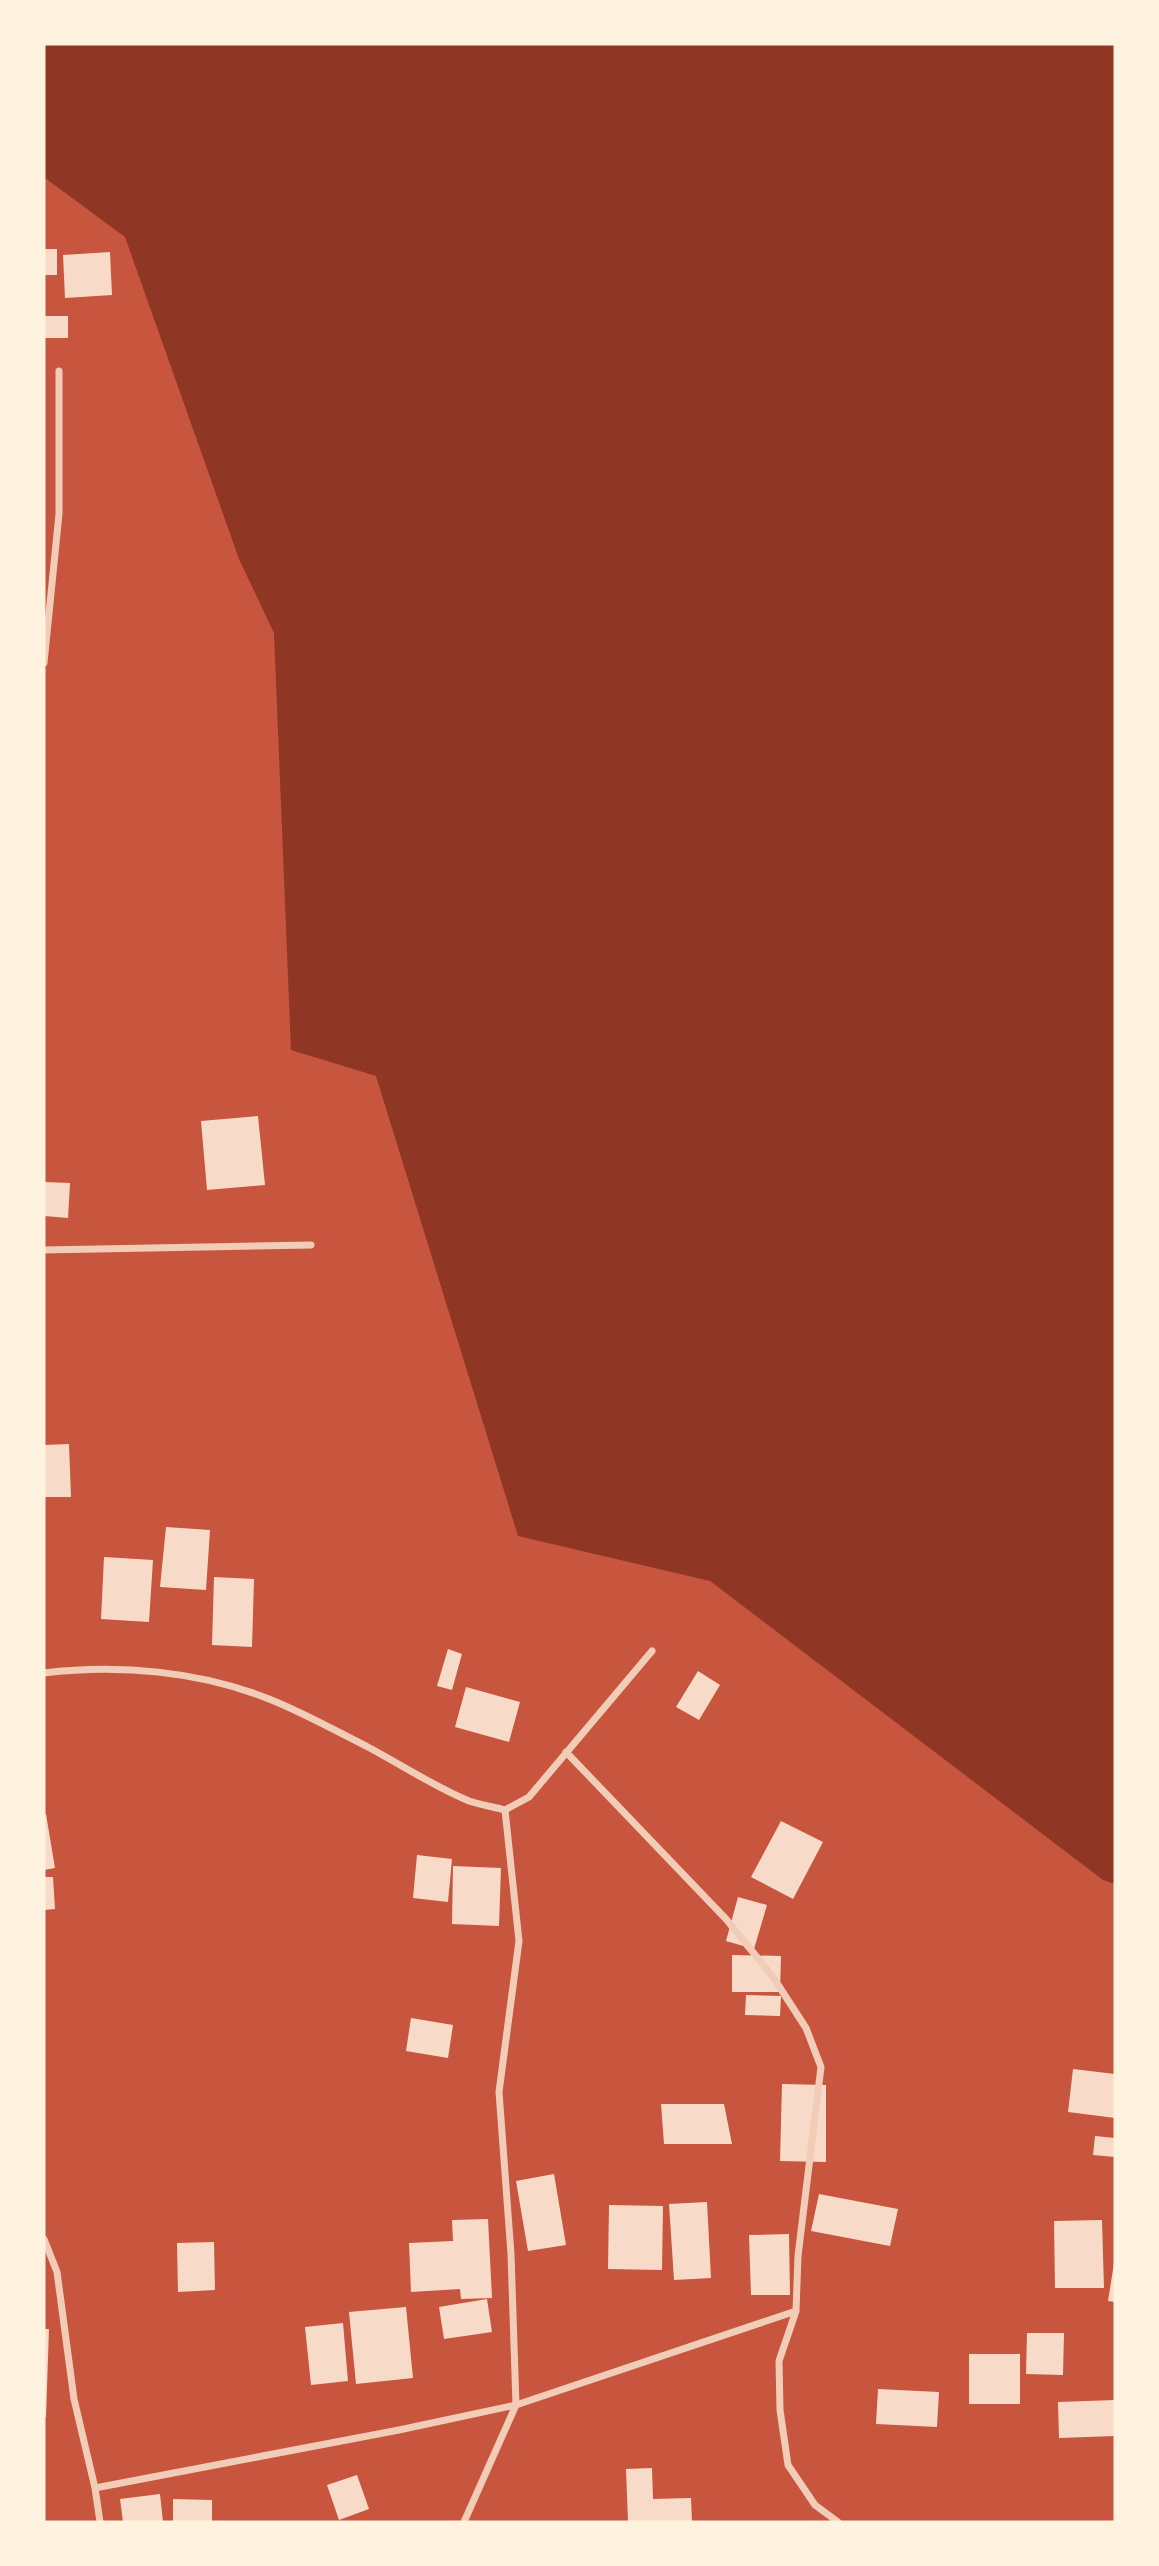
<svg xmlns="http://www.w3.org/2000/svg" width="1159" height="2566" font-family="Barlow,sans-serif">
<style>
.water{fill:#8f3625}
.building{fill:#f7dbc8}
.lines{fill:none;stroke-linecap:round;stroke-linejoin:round}
.minor{stroke:#f1ccb7;stroke-width:7}
</style>
<rect width="100%" height="100%" fill="#c8553d"/>
<path class="water" d="M44,44H1115V1884L1103,1880L710,1581L518,1536L376,1076L291,1050L274,633L239,559L125,237L45,178Z"/>
<path class="building" d="M44,249H57V275H44Z
M110,252L112,295L65,298L63,255Z
M44,316H68V338H44Z
M258,1116L265,1185L207,1190L201,1121Z
M44,1182L70,1183L68,1218L44,1216Z
M69,1444L71,1497H44V1445Z
M166,1527L210,1530L206,1590L160,1587Z
M104,1557L153,1560L149,1622L101,1619Z
M214,1577L254,1579L252,1647L212,1645Z
M448,1649L462,1654L452,1690L437,1686Z
M698,1671L720,1685L699,1720L676,1707Z
M466,1687L520,1702L509,1742L455,1727Z
M46,1814L55,1868L44,1870V1815Z
M781,1821L823,1842L793,1899L751,1877Z
M417,1855L452,1859L448,1902L413,1898Z
M453,1866L501,1868L499,1926L452,1924Z
M44,1877H53L55,1909L44,1910Z
M738,1897L767,1905L754,1949L726,1941Z
M732,1955L781,1956L780,1992H732Z
M746,1995L781,1996L780,2016L745,2015Z
M411,2018L453,2025L448,2058L406,2051Z
M1073,2069L1115,2074V2118L1068,2112Z
M782,2084L826,2085V2162L780,2161Z
M661,2104H724L732,2144H664Z
M1095,2136L1115,2138V2157L1093,2155Z
M554,2174L566,2245L528,2251L516,2181Z
M819,2194L898,2209L890,2246L811,2231Z
M707,2202L711,2278L674,2280L669,2204Z
M609,2205L663,2206L662,2270L608,2269Z
M488,2219L492,2298L461,2299L460,2289L411,2292L409,2243L453,2241L452,2220Z
M1102,2220L1104,2288H1055L1054,2221Z
M789,2234L790,2295H751L749,2235Z
M214,2242L215,2290L178,2292L177,2243Z
M1114,2263H1115V2302L1108,2301Z
M487,2299L492,2332L444,2339L439,2307Z
M406,2307L413,2378L356,2384L349,2312Z
M343,2323L348,2381L311,2385L305,2327Z
M44,2329H49L46,2417H44Z
M1027,2333H1064L1063,2375L1026,2374Z
M969,2354H1020V2404H969Z
M878,2389L939,2392L937,2427L876,2424Z
M1115,2400V2436L1059,2438L1058,2402Z
M652,2468L653,2499L691,2498L692,2522H628L626,2469Z
M357,2475L369,2509L339,2520L327,2485Z
M160,2494L163,2522H123L120,2499Z
M173,2499L212,2500V2522H173Z"/>
<g class="lines">
<path class="minor" d="M44,663L59,514V371
M44,1250L311,1245
M44,1673C119,1664 199,1671 269,1699C302,1712 334,1730 366,1746C400,1764 433,1786 469,1801C481,1805 494,1807 505,1810L529,1797L652,1651
M566,1752L726,1919L773,1977L806,2028L821,2067L798,2256L796,2311L779,2361L780,2410L788,2465L815,2505L838,2522
M44,2239L57,2272L74,2399L95,2488L100,2522
M95,2488L399,2430L516,2405L796,2311
M464,2522L516,2405L511,2254L499,2092L519,1941L505,1810"/>
</g>
<rect width="1159" height="2566" fill="none" stroke="#fff3e0" stroke-width="91"/>
</svg>
